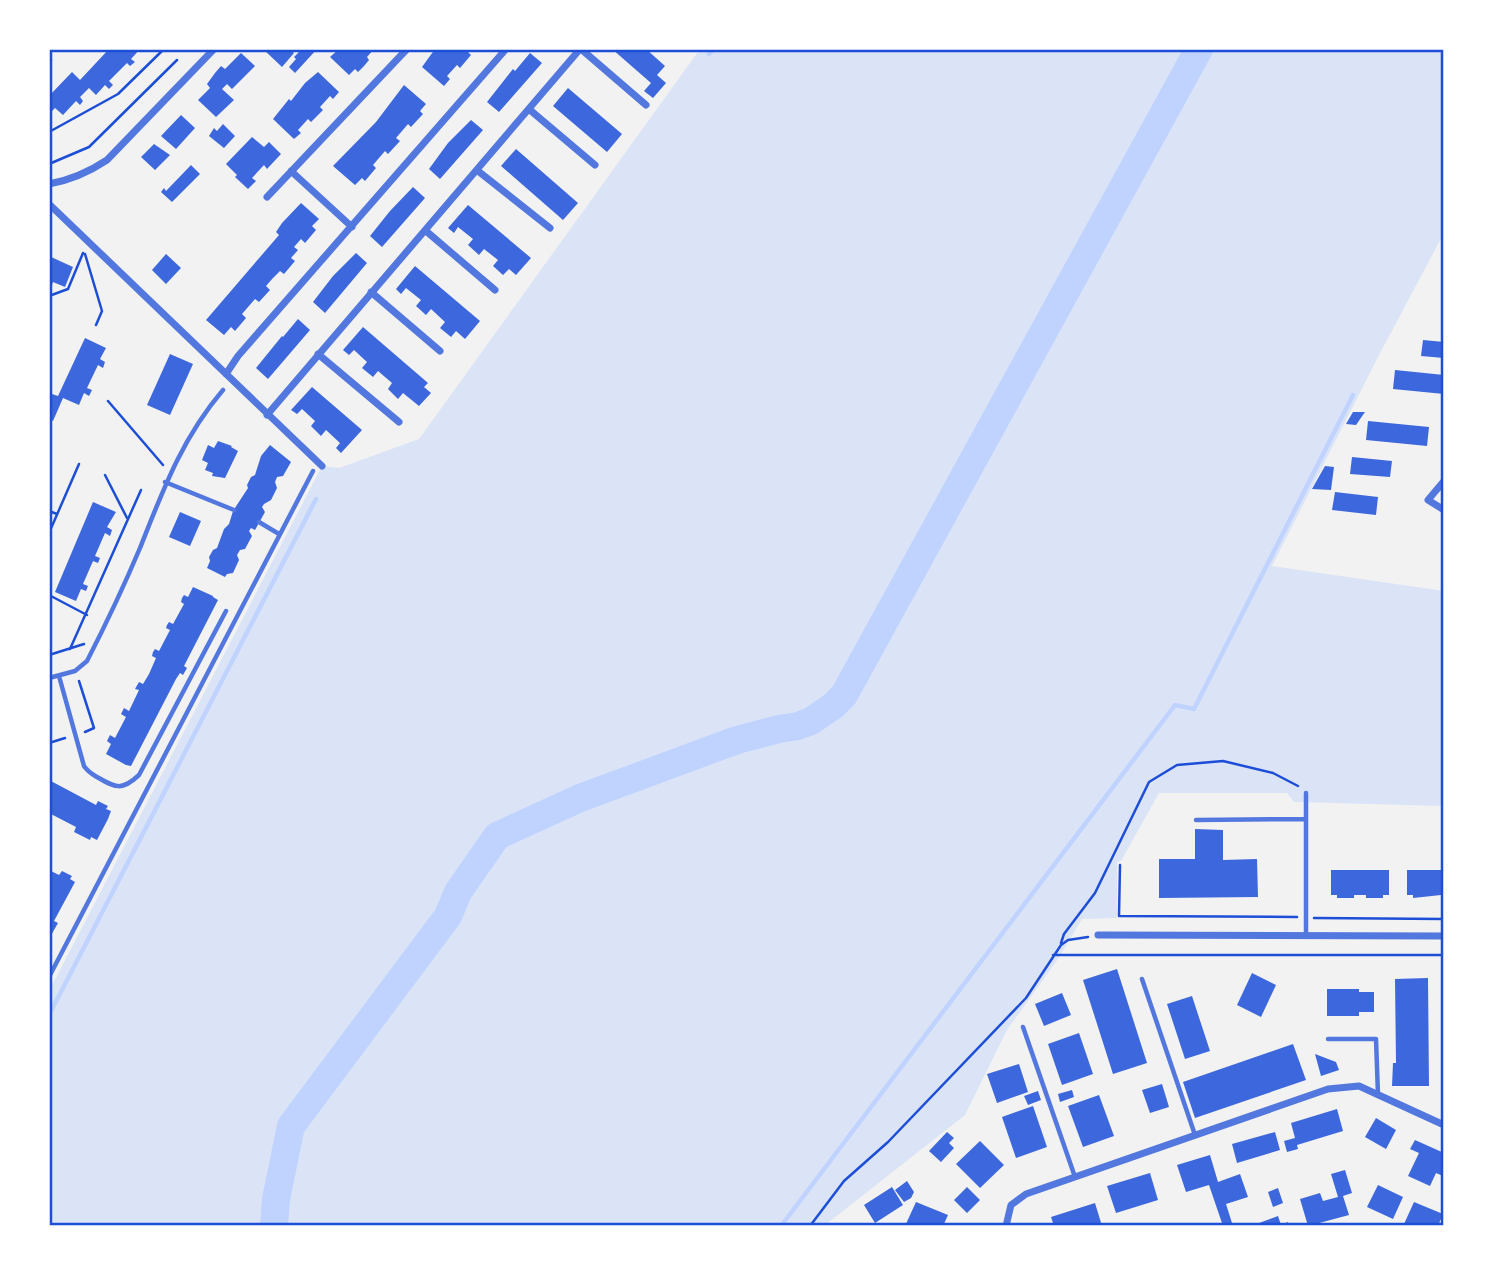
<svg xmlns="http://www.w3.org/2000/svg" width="1493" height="1275" font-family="Ubuntu,sans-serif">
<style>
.green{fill:#dbe4f7}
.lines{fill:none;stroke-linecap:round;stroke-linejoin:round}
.stream{stroke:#bfd3fe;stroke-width:4.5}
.river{stroke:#bfd3fe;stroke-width:28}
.building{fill:#3d67dc}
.path{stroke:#1d4ed8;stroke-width:2.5}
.service{stroke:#5277de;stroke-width:4.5}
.minor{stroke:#5277de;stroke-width:7}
.neatline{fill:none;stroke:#1d4ed8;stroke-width:2.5}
</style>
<rect width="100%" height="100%" fill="#f2f2f2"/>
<path class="green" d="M700,49H1444V233L1378,357L1272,566L1444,591V806L1294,802L1287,793H1159L1121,861L1117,862V918L1082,919L1058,959L1007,1030L965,1115L824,1226H49V991L322,466L339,468L419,439Z"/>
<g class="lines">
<path class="stream" d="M709,54L714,49
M49,1015L316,499
M781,1226L1175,705L1194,709L1353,395"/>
<path class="river" d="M274,1226L276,1199L291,1126L448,916L458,892L497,836L580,798L737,740L779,729L798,726L811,721L833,706L844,695L1199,49"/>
</g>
<path class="building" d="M109,49H140L131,59L135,62L130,66L127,63L109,81L113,85L109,89L105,85L96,95L89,88L80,97L83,101L80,105L76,101L63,115L55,108L49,114V96L72,72L80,80Z
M263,49H289L294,53L282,67Z
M296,49H317L295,73L289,67L296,59L294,57L299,52Z
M339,49H374L367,57L369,60L364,66L358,72L355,69L349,75L330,57Z
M435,49H471L468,52L471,55L460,68L457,65L447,76L450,79L444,86L422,67Z
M612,49H646L665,66L657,75L666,83L653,98L644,91L651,83Z
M241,53L255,66L232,89L227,84L222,89L234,100L216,117L198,100L210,88L207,84L215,73L221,66L225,69Z
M530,53L542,63L499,112L487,102L513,69L515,71Z
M318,72L339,92L333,99L330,96L320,107L323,110L311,122L308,119L298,130L301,133L294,139L273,119L289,99L291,101L305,83Z
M404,85L426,104L420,111L423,114L411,127L408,124L396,138L400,141L388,154L385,151L373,165L376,168L365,181L362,178L355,185L333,166L376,122Z
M568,88L622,134L607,152L553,106Z
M181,115L195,128L176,149L161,136Z
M471,120L483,130L440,179L429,169L448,143Z
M223,124L235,136L224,148L209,136L214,128L217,131Z
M252,137L264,147L269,142L281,154L267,169L264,165L252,178L256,181L248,189L235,177L237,175L226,164Z
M154,144L170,155L155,170L141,157Z
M516,149L578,203L563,220L501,166Z
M191,165L200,174L172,202L161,192L164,188L166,191Z
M413,187L425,198L382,247L370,236L390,211Z
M301,203L319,219L312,226L316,230L305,243L301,239L294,247L298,250L291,258L295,261L284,274L280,271L273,278L266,286L270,290L259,302L255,299L242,314L246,318L235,331L231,327L224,335L206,320L279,235L276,232L282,223Z
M468,205L531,258L516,275L509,269L503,275L493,266L498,260L484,249L479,255L468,245L473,239L458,227L454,233L448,228Z
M356,253L367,263L325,313L313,302L333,276Z
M166,254L181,268L166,284L152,270Z
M49,256L73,267L65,287L53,282L51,288L49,287Z
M415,266L480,321L465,339L456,331L451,337L440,328L445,322L431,309L426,315L416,306L421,300L406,288L401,294L396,289Z
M298,319L310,330L268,379L256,368L282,336L283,337Z
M363,327L428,383L424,387L431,393L419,406L403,393L398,399L388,389L392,383L378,371L373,377L362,368L367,362L354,350L349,355L343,350Z
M85,338L106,348L100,359L105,362L103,368L98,365L87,388L92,390L89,396L84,393L79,405L63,398L53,421L49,419V393L58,396Z
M1423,340L1444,342V358L1421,356Z
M170,354L193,364L170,415L147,405Z
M1395,370L1444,375V394L1393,389Z
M312,387L362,430L341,453L336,448L340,443L326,430L321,436L311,426L315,421L302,409L297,414L291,410Z
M1353,412H1365L1356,425L1346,424Z
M1368,421L1429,427L1427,446L1366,440Z
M218,441L232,446L231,447L238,451L225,478L212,476L213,473L205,470L208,463L202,460L208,445L214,448Z
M270,445L291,462L283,476L277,477L275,482L277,488L271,500L264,504L262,507L265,512L255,530L251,528L249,531L252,536L245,549L240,550L237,555L239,560L233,573L227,574L225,577L207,568L210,561L209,557L213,550L217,548L224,529L229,524L233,511L248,488L247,485L251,477L255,475L261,456Z
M1352,457L1392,461L1390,477L1350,474Z
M1325,466L1334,467L1331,490L1312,489Z
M1335,492L1378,497L1376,515L1332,510Z
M93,502L116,512L107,527L112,530L110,536L105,533L95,556L100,558L98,563L93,561L83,584L88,586L86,591L81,589L76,601L55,592Z
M180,512L201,521L190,546L169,537Z
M193,587L213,596V597L218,600L184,666L187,668L183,675L180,673L176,679L131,766L126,765L106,754L111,744L107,741L110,735L115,738L126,717L121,714L124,708L129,711L139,690L135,689L139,682L143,684L149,674L156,658L152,656L153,652L155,649L159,651L170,630L166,628L167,625L169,622L173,624L184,604L181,602L182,598L184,595L188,597Z
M49,780L96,805L98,801L108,806L106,809L111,811L108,819L97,840L91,837L90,840L74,832L76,827L49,813Z
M1195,829L1223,830V860L1257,859L1258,897L1159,898V859H1195Z
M49,870L59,875L62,871L72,876L70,879L75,882L54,921L58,923L49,939Z
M1331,870H1389V895H1383V898H1366V895H1354V898H1337V895H1331Z
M1407,870H1444V898H1441V895L1413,898V895H1407Z
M1117,969L1147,1063L1113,1074L1083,980Z
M1252,973L1276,985L1261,1017L1237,1005Z
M1428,978L1429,1086H1392L1393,1063H1396L1395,979Z
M1327,989H1359V992H1374V1012H1359V1016H1327Z
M1062,993L1071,1015L1044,1026L1035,1004Z
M1192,996L1210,1051L1185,1059L1167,1004Z
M1079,1033L1093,1074L1062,1085L1048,1044Z
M1293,1044L1306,1080L1195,1118L1183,1082Z
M1315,1054L1336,1062L1339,1070L1321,1076Z
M1019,1064L1028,1092L997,1103L987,1074Z
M1162,1084L1169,1107L1150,1113L1142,1090Z
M1072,1090L1074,1097L1060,1102L1058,1094Z
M1038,1091L1041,1100L1028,1105L1024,1096Z
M1099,1095L1114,1136L1083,1147L1068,1106Z
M1033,1106L1047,1147L1016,1158L1002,1117Z
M1337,1109L1343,1131L1297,1145L1298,1149L1287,1152L1284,1141L1295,1138L1291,1123Z
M1376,1118L1396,1130L1386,1149L1365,1137Z
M947,1132L954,1138L949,1143L954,1148L941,1162L929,1151Z
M1275,1132L1280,1150L1237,1163L1232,1144Z
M1415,1140L1444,1153L1443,1176L1436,1173L1430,1186L1408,1176L1419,1153L1410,1149Z
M980,1141L1004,1165L980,1188L956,1164Z
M1210,1155L1218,1182L1240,1174L1248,1197L1226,1204L1232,1223L1223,1226L1209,1185L1186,1192L1177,1165Z
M1345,1170L1352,1193L1343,1196L1349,1215L1308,1226L1300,1199L1320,1193L1323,1201L1338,1197L1331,1174Z
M1150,1173L1158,1200L1116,1213L1107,1186Z
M907,1181L914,1192L911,1198L904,1202L895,1190Z
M1378,1185L1403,1197L1393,1219L1367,1207Z
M892,1187L903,1205L875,1223L864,1205Z
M967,1187L980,1200L967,1213L954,1200Z
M1278,1188L1283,1203L1273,1207L1268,1192Z
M916,1202L948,1215L943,1226H905Z
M1414,1202L1443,1214L1438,1226L1404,1224Z
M1095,1203L1102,1226H1054L1051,1217Z
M1278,1216L1281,1225L1288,1222L1289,1226H1251Z"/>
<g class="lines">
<path class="path" d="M49,132L118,94L164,49
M49,164L89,147L177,60
M85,254L102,311L96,325
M49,296L68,289L83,253
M108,401L163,465
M105,475L127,518
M49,511L57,514
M49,533L79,464
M49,595L87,615
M70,649L141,490
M49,655L84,644
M79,681L94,728L85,732
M49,743L65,738
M1120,865L1119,916L1297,917
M1314,918L1444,919
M1061,943L1064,934L1095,893L1149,782L1177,765L1223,761L1273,773L1298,786
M1053,955H1444
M810,1226L844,1181L888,1142L1026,998L1061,945L1068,940L1088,937"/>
<path class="service" d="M49,61L50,60
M165,482L234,510
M259,522L279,534
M59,676L84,766C88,772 92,774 97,777C116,788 122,791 139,775L226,611
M49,678L75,671L87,661C106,624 124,586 140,548C163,490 182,438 223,390
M1306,793V935
M1196,820L1306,819
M49,977L313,471
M1142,979L1195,1135
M1023,1027L1075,1177
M1328,1039H1376L1378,1095"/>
<path class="minor" d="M581,49L646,105
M530,110L595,165
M291,171L352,227
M478,171L550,228
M49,184C71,180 89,172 107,160L214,49
M267,197L407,49
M49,204L322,466
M426,231L495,290
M371,292L440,351
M318,354L399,422
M226,374L238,356L506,49
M267,415L580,49
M1444,481L1428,500L1444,510
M1098,935L1444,936
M1006,1226L1011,1205L1026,1194L1328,1089L1359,1086L1444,1125"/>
</g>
<rect width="1493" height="1275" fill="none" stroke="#ffffff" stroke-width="102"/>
<rect x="51" y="51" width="1391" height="1173" class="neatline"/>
</svg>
